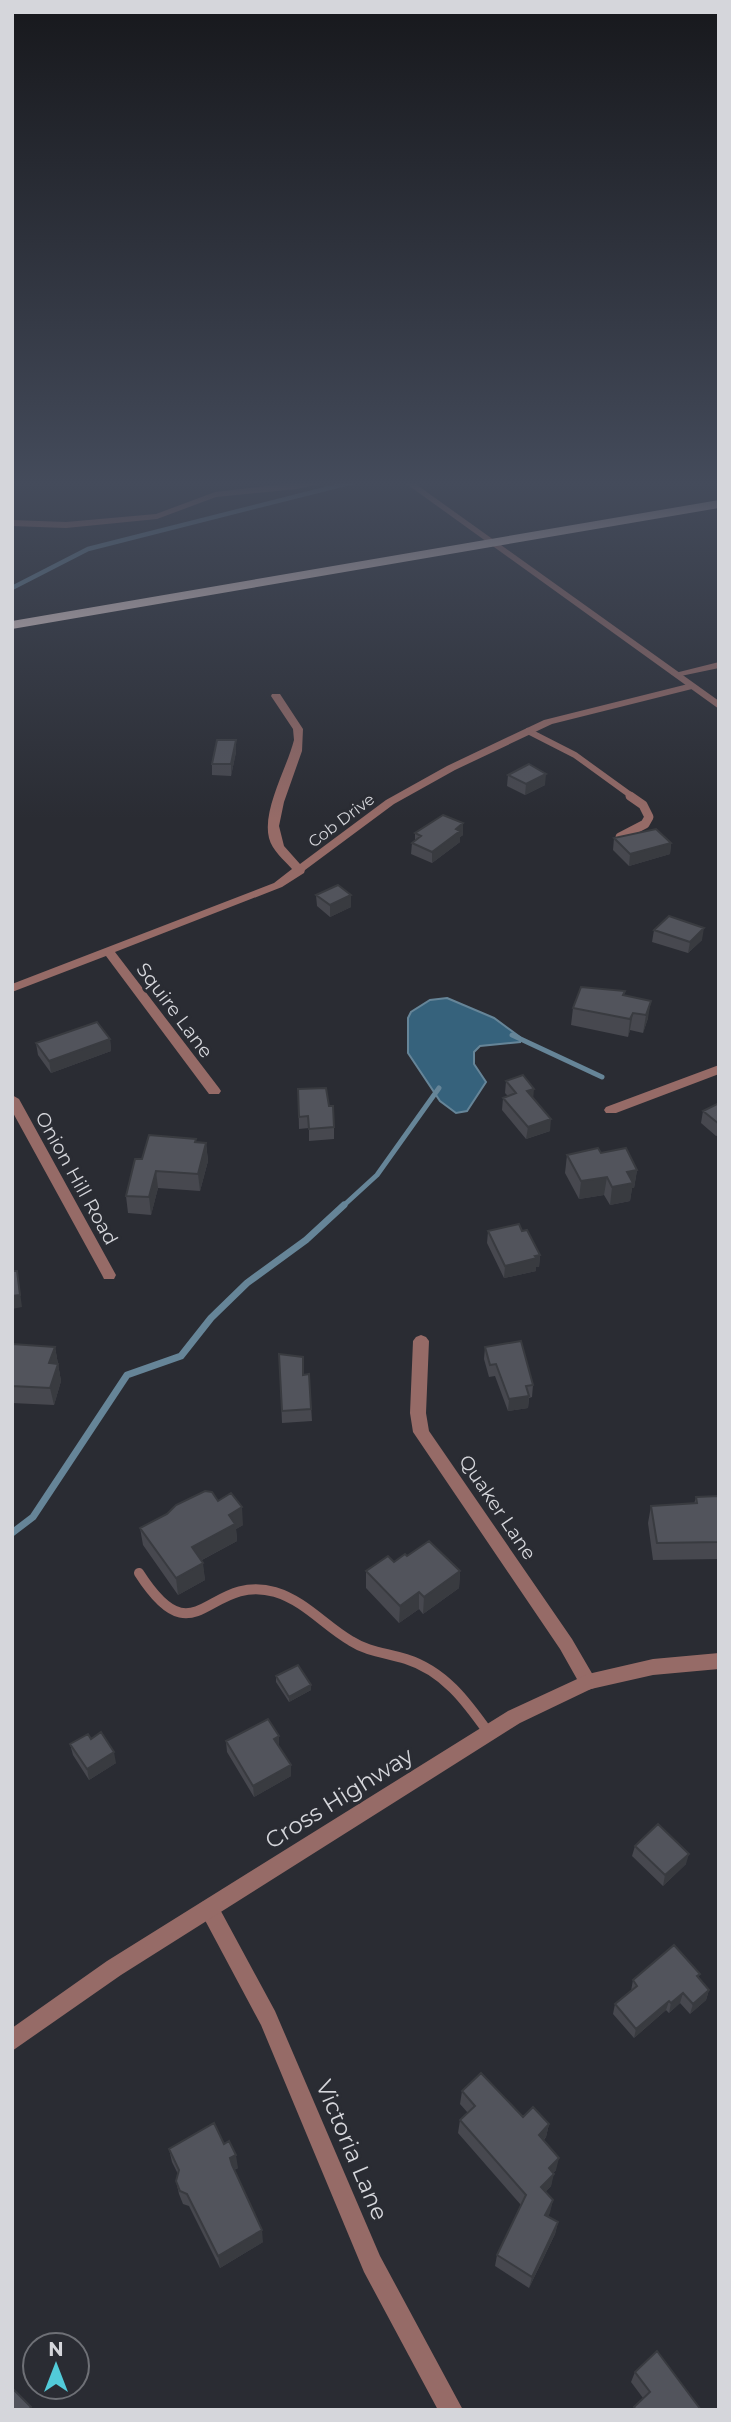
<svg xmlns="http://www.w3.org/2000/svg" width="731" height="2422" font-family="Montserrat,sans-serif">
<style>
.water{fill:#36627c;stroke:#668598;stroke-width:2}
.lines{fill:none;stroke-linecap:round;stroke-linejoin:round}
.stream-far2{stroke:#668598;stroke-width:4.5}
.stream-far1{stroke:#668598;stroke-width:5}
.stream{stroke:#668598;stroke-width:7}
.service-far2{stroke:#966b67;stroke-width:6}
.service-far1{stroke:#966b67;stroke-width:9}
.service{stroke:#966b67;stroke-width:10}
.minor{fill:#966b67;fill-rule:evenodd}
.tertiary{fill:#966b67;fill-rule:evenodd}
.motorway{fill:#f1dbd8;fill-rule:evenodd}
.wall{fill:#47484f}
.shaded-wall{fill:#393b40}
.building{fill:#52545c;stroke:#393b40;stroke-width:2}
.labels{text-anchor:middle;stroke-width:6;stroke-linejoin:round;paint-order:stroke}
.far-street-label{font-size:16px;fill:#d5d6db;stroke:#2a2c33}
.street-label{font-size:19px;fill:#d5d6db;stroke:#2a2c33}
.near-street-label{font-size:23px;fill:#d5d6db;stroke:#2a2c33}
</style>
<rect width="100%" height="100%" fill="#2a2c33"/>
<path class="water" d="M447,998L494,1018L520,1037V1042L480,1046L474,1052V1064L486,1082L467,1111L456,1113L440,1101L408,1053V1018L411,1012L430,1000Z"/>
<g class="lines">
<path class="stream-far2" d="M12,588L88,549L361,480"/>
<path class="stream-far1" d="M512,1035L602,1077
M342,1207L377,1175L439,1088"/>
<path class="stream" d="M12,1533L33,1517L127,1375L181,1356L211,1318L247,1283L306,1240L344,1205"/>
<path class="service-far2" d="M528,731L575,755L633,797"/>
<path class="service-far1" d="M620,837L645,824L649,817L643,805L630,796"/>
<path class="service" d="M139,1573C196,1662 207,1573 275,1592C305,1601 325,1626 351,1641C368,1652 388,1653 406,1659C444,1671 466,1701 488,1732"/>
<path class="minor" d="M319,480H335L297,489L216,497L157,519L66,528L12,526V520L66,522L156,514L215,492Z
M719,662V668L676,677L671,674Z
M692,683L697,686L696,688L552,724L455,770L394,804L305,870L304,873L282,887L115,952L219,1088L221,1091L219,1094H209L106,956L12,992V984L274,883L292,869C284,860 272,850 269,838C262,810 287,768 294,740L293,729L271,696L272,694H280L303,729L302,751L284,802L279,826L284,846L300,864L386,800L447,766L544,720Z
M719,1065V1074L616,1113H606L604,1110L606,1107Z
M12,1095L19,1099L116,1275L114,1279H104L102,1275L12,1111Z
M421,1335L426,1337L429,1341L426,1413L429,1431L572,1639L597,1682L594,1688L588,1690L582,1688L560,1649L413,1432L410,1413L413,1341L416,1337Z
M209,1900L216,1902L275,2011L380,2256L463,2410H438L364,2272L261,2025L199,1909L202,1902Z"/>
<path class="tertiary" d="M401,480H410L719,701V709Z
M719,1653V1669L653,1675L591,1689L520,1723L121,1975L12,2051V2028L107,1961L508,1711L588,1674L653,1659Z"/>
<path class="motorway" d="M719,500V508L12,629V621Z"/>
</g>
<path class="wall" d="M236,740V752L231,776L212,775V764Z
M508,775L545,785L525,795L507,786Z
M415,833L463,835L460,837V842L432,863L411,854L412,843L415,840Z
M614,838L671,843L670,854L629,866L613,850Z
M316,895H351V907L330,917L317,906Z
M654,930L702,940L688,953L652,942Z
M625,991L624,995L648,1018L643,1033L630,1030L628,1037L571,1025L573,1008Z
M110,1039L111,1051L51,1073L38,1055L36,1043Z
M506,1081L533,1098L550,1131L526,1139L502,1110L503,1098L508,1096L505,1093Z
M298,1089L329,1106L334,1127V1139L309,1141V1128L299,1129Z
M719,1100V1135L716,1136L701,1123L703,1111L717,1104Z
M196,1142L206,1143L208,1161L200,1191L158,1188L151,1215L128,1213L126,1196L142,1159Z
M601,1153L637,1170L634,1188H632L630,1201L610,1205L604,1195L579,1199L565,1173L567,1155Z
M488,1231H522L540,1255L539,1267H536V1271L504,1278L487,1243Z
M12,1344L55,1347L61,1381L54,1405L12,1403Z
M485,1347L533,1385L532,1397L529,1398L528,1408L508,1411L495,1376L489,1377L484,1359Z
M279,1354L303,1375L309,1374L312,1421L282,1423Z
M719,1496V1559L653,1560L648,1523L651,1506L694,1504L696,1497Z
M218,1501L243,1525L236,1529L237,1541L202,1560L205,1580L178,1595L143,1545L140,1528Z
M407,1556L460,1571L459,1588L423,1614L419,1609L399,1623L366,1588V1571L394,1562Z
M276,1676L311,1685V1690L289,1702L276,1682Z
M279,1736V1747L291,1765V1776L254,1797L227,1752L226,1741Z
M91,1739L116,1763L89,1780L73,1755L70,1744Z
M635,1846L686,1864L663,1886L632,1856Z
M700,1974L698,1978L709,1990L706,2000L690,2014L680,2003L669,2013L666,2010L634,2038L613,2014L615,2004L631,1991L633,1980Z
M462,2091L523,2117L549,2124L546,2137L544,2140L556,2170L553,2173L551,2186L545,2192L553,2200L548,2217L558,2222L555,2234L529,2288L495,2266L497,2255L521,2205L458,2133L460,2120L468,2113L460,2104Z
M224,2144L238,2168L234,2170L263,2242L220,2268L189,2206L183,2204L179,2194L176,2181L178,2174L172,2162L169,2149Z
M635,2372L701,2410H633L643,2398L631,2382Z"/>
<path class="shaded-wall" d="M236,740V752L231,776V764Z
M546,774L545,785L525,795L526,784Z
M463,823V835L460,837V842L432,863V852L456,829Z
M671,843L670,854L629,866L630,854Z
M351,895V907L330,917V905Z
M704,928L702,940L688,953L690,942Z
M651,1001L648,1018L643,1033L646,1015Z
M633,1013L630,1030L628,1037L630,1019Z
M110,1039L111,1051L51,1073L49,1061Z
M534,1089L533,1101L527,1091Z
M551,1119L550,1131L526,1139L528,1127Z
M206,1143L208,1161L200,1191L198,1174Z
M637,1170L634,1188H632L630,1201L610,1205L612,1187L627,1172Z
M156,1171L158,1188L151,1215L149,1197Z
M607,1177L604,1195L579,1199L581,1181Z
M540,1255L539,1267H536V1271L504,1278L505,1266Z
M17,1271L22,1307L12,1309V1296Z
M55,1347L61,1381L54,1405L50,1388L49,1363Z
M529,1396L528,1408L508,1411L509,1399Z
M242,1507L243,1525L236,1529L237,1541L194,1564L192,1547L229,1515Z
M203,1563L205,1580L178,1595L176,1578Z
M460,1571L459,1588L423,1614L424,1597Z
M419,1592V1609L399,1623L400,1606Z
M311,1685V1690L289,1702V1697Z
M279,1736V1747L274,1739Z
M114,1752L116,1763L89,1780L87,1769Z
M291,1765V1776L254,1797L253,1786Z
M689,1854L686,1864L663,1886L665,1875Z
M709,1990L706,2000L690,2014L693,2004Z
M683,1993L680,2003L669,2013L671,2003Z
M669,2001L666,2010L634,2038L636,2029Z
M549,2124L546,2137L536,2148L539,2135Z
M236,2155L238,2168L232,2170L230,2158Z
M559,2158L556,2170L546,2181L549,2168Z
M554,2174L551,2186L538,2199L541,2187Z
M553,2200L550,2213L542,2227L545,2215Z
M558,2222L555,2234L529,2288L532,2277Z
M262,2230L263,2242L220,2268L218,2256Z"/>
<path class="building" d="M217,740H236L231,764H212Z
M529,764L546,774L526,784L508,775Z
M443,815L463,823L456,829L460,831L432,852L412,843L421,836L415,833Z
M656,829L671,843L630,854L614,838Z
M338,885L351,895L330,905L316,895Z
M669,916L704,928L690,942L654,930Z
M581,987L625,991L623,995L651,1001L646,1015L633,1013L630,1019L573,1008Z
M97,1022L110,1039L49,1061L36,1043Z
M523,1075L534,1089L527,1091L551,1119L528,1127L503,1098L516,1093L506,1081Z
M326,1088L329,1106H333L334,1127L309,1129L308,1116L299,1117L298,1089Z
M719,1103V1124L703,1111Z
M149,1135L196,1139L195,1142L206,1143L198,1174L156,1171L149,1197L126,1196L135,1159H142Z
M598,1148L601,1153L626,1148L637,1170L627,1172L633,1183L612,1187L607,1177L581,1181L567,1155Z
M519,1224L522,1231L527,1230L540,1255L535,1256L537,1258L505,1266L488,1231Z
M12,1266L13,1271H17L20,1295L12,1296Z
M521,1341L533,1385L526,1386L529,1396L509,1399L496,1364L490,1365L485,1347Z
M12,1344L55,1347L49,1363L58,1364L50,1388L12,1386Z
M279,1354L303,1357V1375L309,1374L311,1409L282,1411Z
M205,1491L212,1492L218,1501L231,1493L242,1507L229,1515L235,1524L192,1547L203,1563L176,1578L140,1528L167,1514L176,1505Z
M719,1496V1542L657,1543L651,1506L697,1503L696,1497Z
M429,1541L460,1571L424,1597L419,1592L400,1606L366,1571L388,1556L394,1562L405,1554L407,1556Z
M298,1665L311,1685L289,1697L276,1676Z
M268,1719L279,1736L274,1739L291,1765L253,1786L226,1741Z
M101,1732L114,1752L87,1769L70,1744L88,1734L91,1739Z
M658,1824L689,1854L665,1875L635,1846Z
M674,1945L700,1974L697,1976L709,1990L693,2004L683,1993L671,2003L669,2001L636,2029L615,2004L637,1986L633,1980Z
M481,2073L523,2117L533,2107L549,2124L539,2135L559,2158L549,2168L554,2174L541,2187L553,2200L545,2215L558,2222L532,2277L497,2255L526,2195L460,2120L475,2106L462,2091Z
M214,2123L224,2144L229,2141L236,2155L230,2158L232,2165L262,2230L218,2256L187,2194L180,2191L176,2181L179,2170L169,2149Z
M657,2351L701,2410H636L634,2407L650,2392L635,2372Z
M12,2388L31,2407L29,2410H12Z"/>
<linearGradient id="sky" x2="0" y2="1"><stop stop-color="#17181c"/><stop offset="0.59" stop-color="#444b5b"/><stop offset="1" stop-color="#444b5b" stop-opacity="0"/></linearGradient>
<rect width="731" height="819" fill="url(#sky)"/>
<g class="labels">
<g class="far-street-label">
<text transform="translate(341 820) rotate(-37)" y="6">Cob Drive</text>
</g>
<g class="street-label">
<text transform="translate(175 1010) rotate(53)" y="7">Squire Lane</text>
<text transform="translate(77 1178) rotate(61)" y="7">Onion Hill Road</text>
<text transform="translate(498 1507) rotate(56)" y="7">Quaker Lane</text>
</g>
<g class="near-street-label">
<text transform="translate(339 1798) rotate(-32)" y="8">Cross Highway</text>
<text transform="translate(352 2150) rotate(67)" y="8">Victoria Lane</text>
</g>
</g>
<rect width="731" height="2422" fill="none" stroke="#d5d6db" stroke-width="28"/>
<g transform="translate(56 2366)"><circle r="33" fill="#2a2c33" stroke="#6e7076" stroke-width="2"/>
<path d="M0-5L12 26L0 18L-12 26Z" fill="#52cbd9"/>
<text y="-10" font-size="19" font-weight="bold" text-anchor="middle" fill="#d5d6db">N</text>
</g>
</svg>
